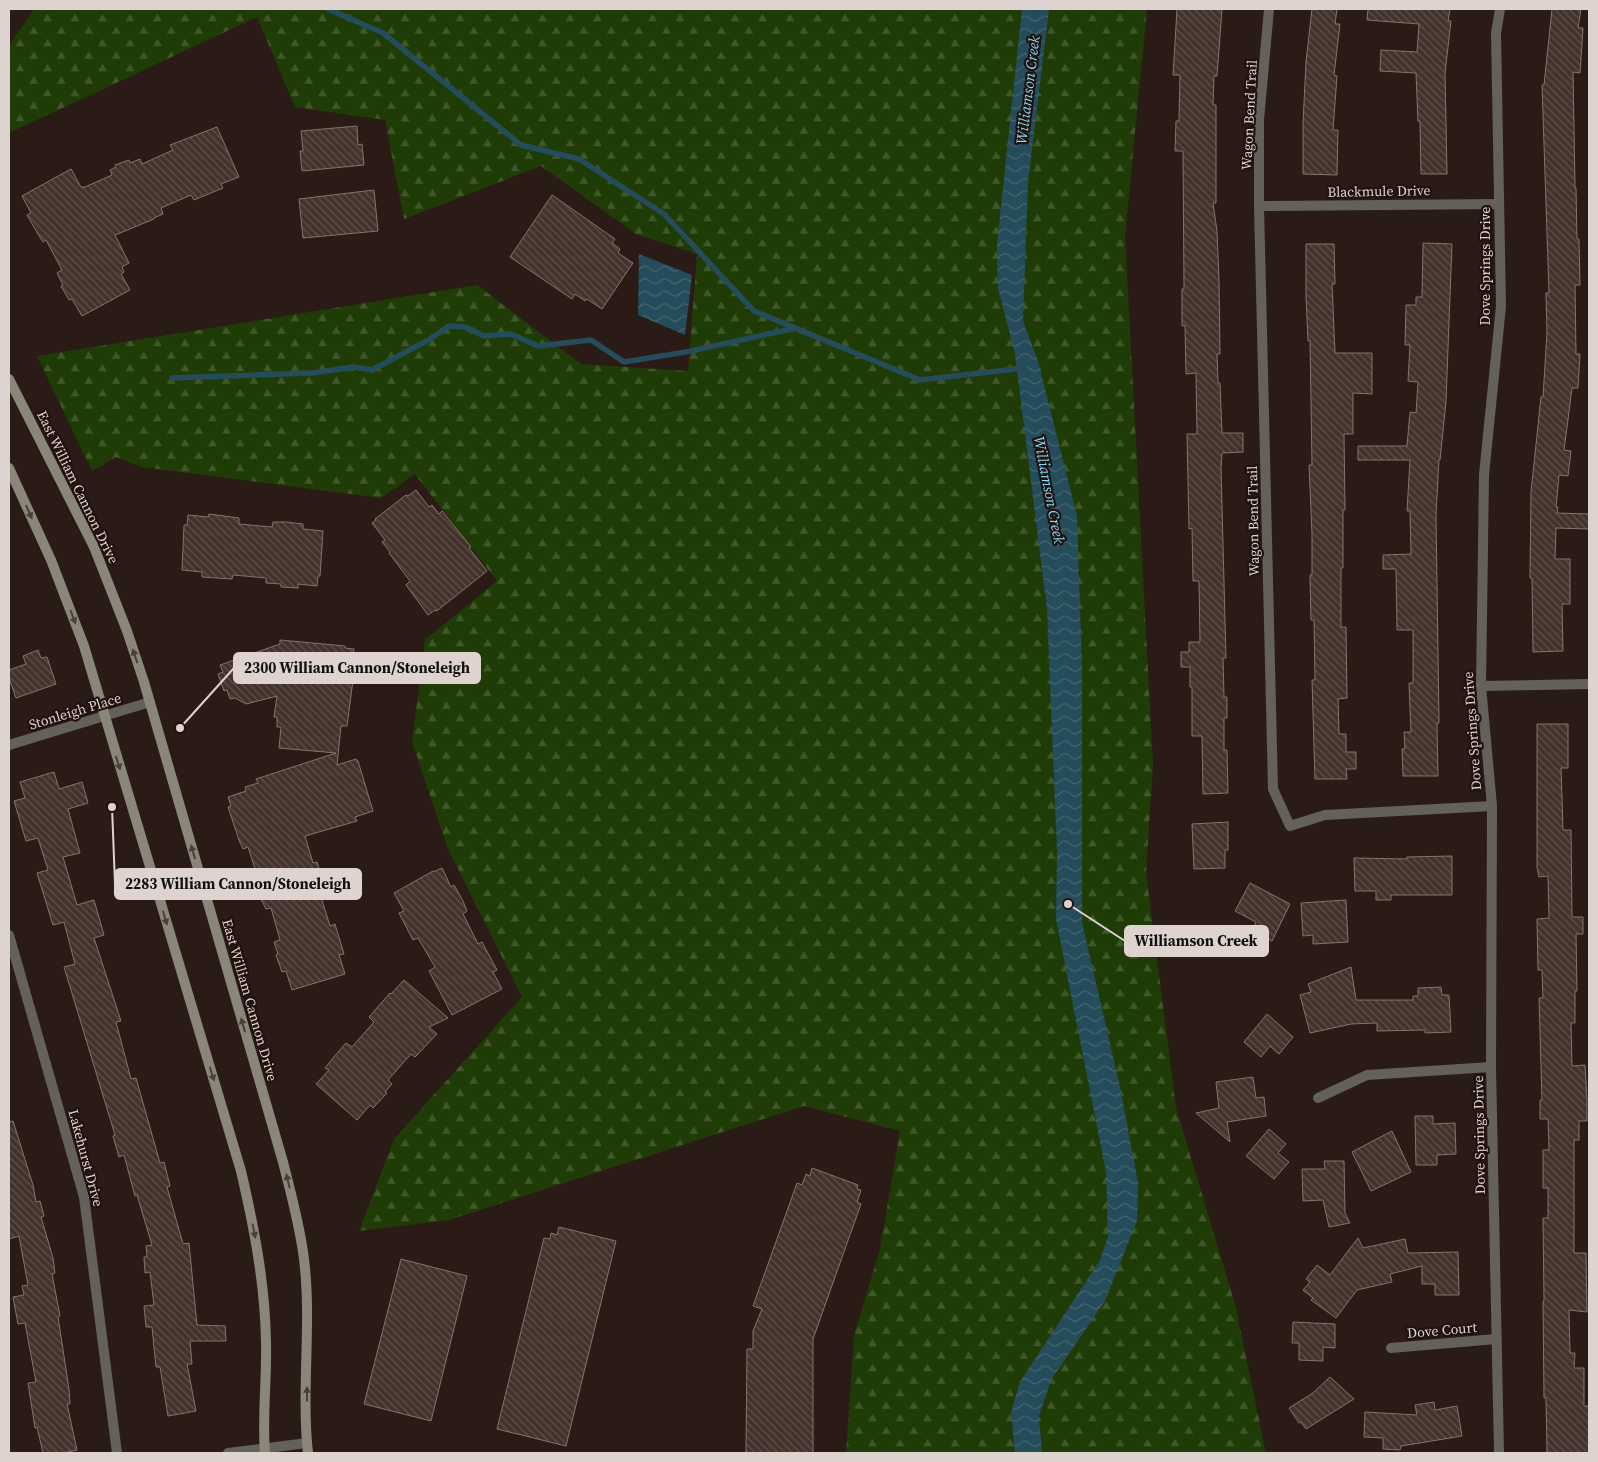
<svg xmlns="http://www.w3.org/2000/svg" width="1598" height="1462" font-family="'Source Serif 4',serif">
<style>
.forest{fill:url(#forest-firs)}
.water{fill:url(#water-waves)}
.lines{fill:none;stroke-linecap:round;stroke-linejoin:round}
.stream{stroke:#244c5b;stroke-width:5.5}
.building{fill:url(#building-back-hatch);stroke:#86736c}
.minor{stroke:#64615a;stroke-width:10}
.tertiary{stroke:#64615a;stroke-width:10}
.secondary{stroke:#8b867a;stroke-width:10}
.oneway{fill:#4b4039}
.labels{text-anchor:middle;stroke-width:4.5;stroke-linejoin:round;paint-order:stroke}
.street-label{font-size:14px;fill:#ded3cf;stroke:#21120d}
.water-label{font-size:15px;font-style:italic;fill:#85dbfc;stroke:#21120d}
.leader{fill:none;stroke:#ded3cf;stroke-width:2}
.callout-dot{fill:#ded3cf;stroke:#21120d;stroke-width:2}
.callout{fill:#ded3cf;stroke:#ded3cf;stroke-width:2}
.callout-label{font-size:15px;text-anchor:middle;font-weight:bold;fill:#111}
</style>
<defs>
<pattern id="forest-firs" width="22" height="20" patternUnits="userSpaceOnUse" patternTransform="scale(1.25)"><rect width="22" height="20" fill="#1f3c06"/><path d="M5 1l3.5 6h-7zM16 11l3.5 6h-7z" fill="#3f5729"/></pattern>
<pattern id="water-waves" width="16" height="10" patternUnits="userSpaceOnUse" patternTransform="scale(1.25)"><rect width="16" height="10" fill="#244c5b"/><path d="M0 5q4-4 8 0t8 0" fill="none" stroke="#436572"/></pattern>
<pattern id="building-back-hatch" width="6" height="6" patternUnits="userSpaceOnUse" patternTransform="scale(1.25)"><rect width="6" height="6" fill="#43322c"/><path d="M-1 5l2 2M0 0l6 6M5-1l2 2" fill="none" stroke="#5e4f4a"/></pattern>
</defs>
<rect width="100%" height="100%" fill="#2a1b16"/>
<path class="forest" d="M34,9H1147L1125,236L1153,765L1146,872L1176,1108L1235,1304L1266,1453H846L854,1336L880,1249L900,1131L804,1106L449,1220L359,1231L394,1139L522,997L448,849L412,742L425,640L497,581L415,474L381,498L142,467L116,457L92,471L37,356L477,285L581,364L688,371L697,254L636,234L541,166L404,219L385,120L295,107L257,17L9,133V46Z"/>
<path class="water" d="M1022,9H1049L1028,183L1023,321L1038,361L1077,516L1082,669V922L1120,1087L1138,1182L1137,1221L1105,1301L1051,1380L1039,1416L1042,1453H1015L1011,1412L1020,1382L1100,1260L1108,1236L1106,1172L1056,919L1057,851L1047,609L1015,354L998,288L997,244Z
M639,254L692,275L685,335L638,315Z"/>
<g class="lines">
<path class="stream" d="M328,9L383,33L521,145L579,159L664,214L754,311L920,380L1024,368
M172,378L312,373L354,367L372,370L430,339L449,326L465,327L484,336L511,334L538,346L591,340L624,362L686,352L796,328"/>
</g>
<path class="building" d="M1177,9H1222L1217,76H1214L1213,105H1216V203H1213L1217,231L1219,280L1220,354H1217L1218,383H1220L1222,433H1243V452L1222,453L1221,468L1226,658H1223L1224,697H1227V718H1224V750H1227L1228,793L1203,794L1202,736H1192V687H1190V667H1181V652H1189V642H1200L1199,581H1193L1192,528L1189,529L1187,434H1197L1196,373L1186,374L1185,325L1182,326V289H1184L1183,151H1175L1176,121H1179L1180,75H1173Z
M1312,9H1337L1335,24H1340L1334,75L1337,76L1333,130H1338L1337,175L1303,174V123L1306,62Z
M1368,9H1450L1448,21H1451L1445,73L1447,174H1421L1420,121H1418L1416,73L1380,71L1381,50L1417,52L1419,24L1367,20Z
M1552,9H1581L1578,28H1583L1580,73L1573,72L1575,188H1576L1577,239H1579L1580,285H1575L1576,354H1580L1578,388H1572L1570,404L1564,450L1571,451L1568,476L1559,475L1556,507H1558L1557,513L1589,514V529L1556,528L1555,559H1570V604H1562L1563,651L1533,652L1532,578H1530L1531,492L1541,397H1543L1547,332L1546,293H1549L1542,85H1544Z
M357,126L358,145L362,144L364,165L302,171L300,151H303L301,131Z
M217,127L239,177L221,184L223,188L194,200L191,195L161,208L163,214L154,218V219L115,235L129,263L122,267L124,272L121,274L130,290L82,316L72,299L69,300L61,286L63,285L57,273L62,270L46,240L43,242L38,234L27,215L31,213L22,196L71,169L81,187H85L112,175L110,170L116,167L115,165L129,160L130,163L140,159L142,164L173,150L170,145Z
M374,190L378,231L303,238L299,199Z
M552,195L615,239L612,243L620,249L618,253L633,263L602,309L587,299L585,301L575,294L572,299L510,257Z
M1423,243L1452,244L1446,401L1440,460L1439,459L1436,515L1439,723H1437L1438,776H1403L1402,749H1405L1404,732H1411L1409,683H1413V630H1397L1396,569H1383V555L1411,554L1410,511H1407L1410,460H1358V446H1407L1410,412L1416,413L1418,382L1408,381L1410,345H1405L1406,305H1416V297H1422Z
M1306,244H1334L1335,284H1332L1335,353H1372V394L1353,393V434H1344L1345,510H1343V568H1341V627H1346L1347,698L1338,699L1339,734H1346V752H1356V769H1346L1347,779H1315L1312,680H1315L1314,620H1311L1310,575H1312V534L1309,465H1312L1310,340L1308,341L1306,297Z
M416,490L429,507L432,505L439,514L442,511L471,547L469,548L487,571L438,610L436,611L435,610L428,615L406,585L410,581L389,553L390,552L382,542L385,540L372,523L376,520L375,519L406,495L408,496Z
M209,514L239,518V524L272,527L273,522H286L303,524V529L323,531L320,576H318L317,586L298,584V588L281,587V584L266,583V578L233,575L232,579L202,577V572L182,570L184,525H187L188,515L208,517Z
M280,640L345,646V648L354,649L351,679L353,680L347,726H341L337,765L356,759L358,761L373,811L355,817L357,821L305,836L313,863L317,862L323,882H322L325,892L320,894L330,926L335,924L344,954L339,955L345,974L292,990L286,971L282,972L276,955L278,954L274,942L280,940L271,908L266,909L261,899L255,879L258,878L248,847L243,849L239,840L228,807L231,806L228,797L246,791L245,787L258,783L256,779L336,753L279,748L281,727H277V717H274L277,696L246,704L235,698L230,699L227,690L224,691L218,674L223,672L220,665L280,644Z
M38,650L41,658L47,657L56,684L16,698L9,678V670L26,664L23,656Z
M1537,724H1568V768H1561L1563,830H1571L1572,917H1583V934H1576L1577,991H1575V1023H1571L1572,1066L1585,1065L1587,1100V1121H1579V1140H1574V1253H1586L1587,1312L1569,1310L1570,1353H1575L1574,1368H1584V1406H1589V1453H1547L1546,1398H1544L1543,1301H1544L1543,1218H1548V1188H1543V1150H1549L1548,1119H1540V1100H1542L1539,998H1543L1542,970H1538L1537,919L1549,918L1548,876L1539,877L1537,867Z
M54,772L59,789L82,782L88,803L68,809L80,853L63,857L77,905L94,900L104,935L94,938L121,1021L116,1022L131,1079L136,1078L160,1163L164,1162L170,1186L167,1187L183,1244L189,1243L197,1325L225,1326L226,1341H190L192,1364H187L196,1411L168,1416L160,1367H156L152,1327H146L144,1306L154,1305L150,1272L145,1273L144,1257H147L146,1246L152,1245L137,1195L135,1196L124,1155L119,1157L113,1136L115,1135L64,967L75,964L64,922L53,925L37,873L48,870L38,838L26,841L14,801L25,798L20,782Z
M1228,822V850H1225V868L1194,869L1192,824Z
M1452,856V895H1391V900H1376V891H1355L1354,858L1407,859V857Z
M442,868L451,887L454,885L463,901L467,911L463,914L478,944L482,942L497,970L493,972L502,989L452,1015L429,971L435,967L418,938L413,940L399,913L404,911L394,893L433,871V872Z
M1250,883L1290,904L1272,941L1252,931L1256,922L1235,911Z
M1346,900L1348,942L1313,944V935L1303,936L1301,903Z
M1351,967L1356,1000H1413V996H1418V988L1441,987L1442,995H1449L1451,1032L1425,1033V1030L1377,1031V1023L1351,1024L1310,1033L1300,995L1311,992L1308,984Z
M404,980L448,1018L429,1027L437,1034L415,1057L411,1054L388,1080L392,1084L385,1092L387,1093L373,1108L370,1105L357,1120L316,1084L329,1070L325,1068L333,1058L346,1043L352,1047L374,1022L369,1017L390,993L391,994Z
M1267,1014L1293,1037L1279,1054L1270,1046L1261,1057L1244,1042Z
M1253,1077L1256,1098L1264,1097L1266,1116L1227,1122L1230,1142L1196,1113L1219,1108L1216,1082Z
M1415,1116H1433V1124L1455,1123L1456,1154L1437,1155V1165H1416Z
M13,1121L33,1185L36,1202L40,1201L44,1216L41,1217L53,1258L55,1273L52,1274L60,1316L58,1317L69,1389L70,1404H67L77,1450L63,1453H43L37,1427L35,1428L28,1383L36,1382L25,1323L18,1324L13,1297L24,1295L22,1286L28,1285L19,1236L9,1239V1122Z
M1269,1129L1286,1144L1278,1153L1289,1162L1274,1179L1246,1156Z
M1392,1131L1411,1172L1371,1191L1352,1152Z
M1324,1161H1344L1345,1213L1350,1223L1329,1227L1323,1200L1303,1201L1302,1169H1325Z
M812,1168L858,1185L857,1189L861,1190L857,1202L861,1204L813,1339V1453H746L747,1349H753V1331L762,1309L753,1306L797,1183L802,1185L806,1174L810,1176Z
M559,1227L616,1241L566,1446L497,1429L544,1238L550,1239L551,1233L557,1235Z
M1358,1238L1363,1248L1405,1239L1408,1253L1458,1252L1459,1295H1435V1284H1422V1266L1390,1274L1392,1282L1357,1290L1336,1318L1311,1300L1313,1298L1303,1290L1310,1282L1306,1279L1317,1265L1330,1275Z
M401,1259L467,1276L431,1421L364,1404Z
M1293,1322L1335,1324V1348L1323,1347V1361L1299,1360V1343H1292Z
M1330,1377L1354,1399L1306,1429L1301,1422L1299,1423L1289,1408L1313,1393Z
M1434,1402L1435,1410L1457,1406L1462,1436L1401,1446L1400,1450L1383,1449V1438L1364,1437L1365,1412L1417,1415L1415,1405Z"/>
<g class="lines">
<path class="minor" d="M1269,9L1259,120V206L1273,789L1290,826L1325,815L1492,806
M1259,206L1499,204
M1481,686L1589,684
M9,935L84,1197L117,1453
M1318,1098L1367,1075L1491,1067
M1391,1348L1496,1339
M228,1453L307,1443"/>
<path class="tertiary" d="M9,745L150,702
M1499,1453L1491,1067L1492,806L1481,686L1484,475L1501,306L1496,33L1500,9"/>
<path class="secondary" d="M9,379L94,547L127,631L144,682L283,1162C291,1194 300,1226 304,1259C312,1323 301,1390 308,1453
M9,468L51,560L84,646L241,1171C254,1227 265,1283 266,1342C267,1379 262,1417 265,1453"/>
</g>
<defs><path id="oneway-solid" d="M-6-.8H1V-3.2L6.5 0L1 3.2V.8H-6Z" transform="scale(1.25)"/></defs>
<g class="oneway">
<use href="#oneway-solid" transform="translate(29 512) rotate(66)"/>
<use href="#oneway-solid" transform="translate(73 617) rotate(69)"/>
<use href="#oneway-solid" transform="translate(135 656) rotate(-109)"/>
<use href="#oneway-solid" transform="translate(118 763) rotate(73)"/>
<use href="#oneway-solid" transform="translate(193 852) rotate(-106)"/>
<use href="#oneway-solid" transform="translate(165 918) rotate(73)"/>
<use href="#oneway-solid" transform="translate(243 1025) rotate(-106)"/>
<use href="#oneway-solid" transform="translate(212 1074) rotate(73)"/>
<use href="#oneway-solid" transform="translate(288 1181) rotate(-104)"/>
<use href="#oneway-solid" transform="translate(254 1231) rotate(79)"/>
<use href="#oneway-solid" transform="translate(307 1394) rotate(-90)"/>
</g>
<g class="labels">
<g class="street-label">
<text transform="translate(1249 115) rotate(-87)" y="5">Wagon Bend Trail</text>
<text transform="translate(1379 191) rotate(-1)" y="5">Blackmule Drive</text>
<text transform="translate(1485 266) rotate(-90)" y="5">Dove Springs Drive</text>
<text transform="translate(78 487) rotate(64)" y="5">East William Cannon Drive</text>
<text transform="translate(1253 521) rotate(-91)" y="5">Wagon Bend Trail</text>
<text transform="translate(75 711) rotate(-17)" y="5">Stonleigh Place</text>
<text transform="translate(1472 731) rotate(-94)" y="5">Dove Springs Drive</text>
<text transform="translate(250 1000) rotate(74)" y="5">East William Cannon Drive</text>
<text transform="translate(1479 1135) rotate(-91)" y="5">Dove Springs Drive</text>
<text transform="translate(86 1158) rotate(75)" y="5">Lakehurst Drive</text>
<text transform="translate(1442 1330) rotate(-5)" y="5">Dove Court</text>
</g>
<g class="water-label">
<text transform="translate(1028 90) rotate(-83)" y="5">Williamson Creek</text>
<text transform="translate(1049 490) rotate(79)" y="5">Williamson Creek</text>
</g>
</g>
<path class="leader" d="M180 728L234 668M112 807L115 884M1068 904L1125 941"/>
<g class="callout-dot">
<circle cx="180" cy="728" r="5"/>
<circle cx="112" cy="807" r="5"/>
<circle cx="1068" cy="904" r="5"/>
</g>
<g class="callout">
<rect x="234" y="653" width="246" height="30" rx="5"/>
<rect x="115" y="869" width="246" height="30" rx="5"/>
<rect x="1125" y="926" width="143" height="30" rx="5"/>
</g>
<g class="callout-label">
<text x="357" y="673">2300 William Cannon/Stoneleigh</text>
<text x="238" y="889">2283 William Cannon/Stoneleigh</text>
<text x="1196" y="946">Williamson Creek</text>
</g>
<rect width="1598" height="1462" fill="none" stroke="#ded3cf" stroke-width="20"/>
</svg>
